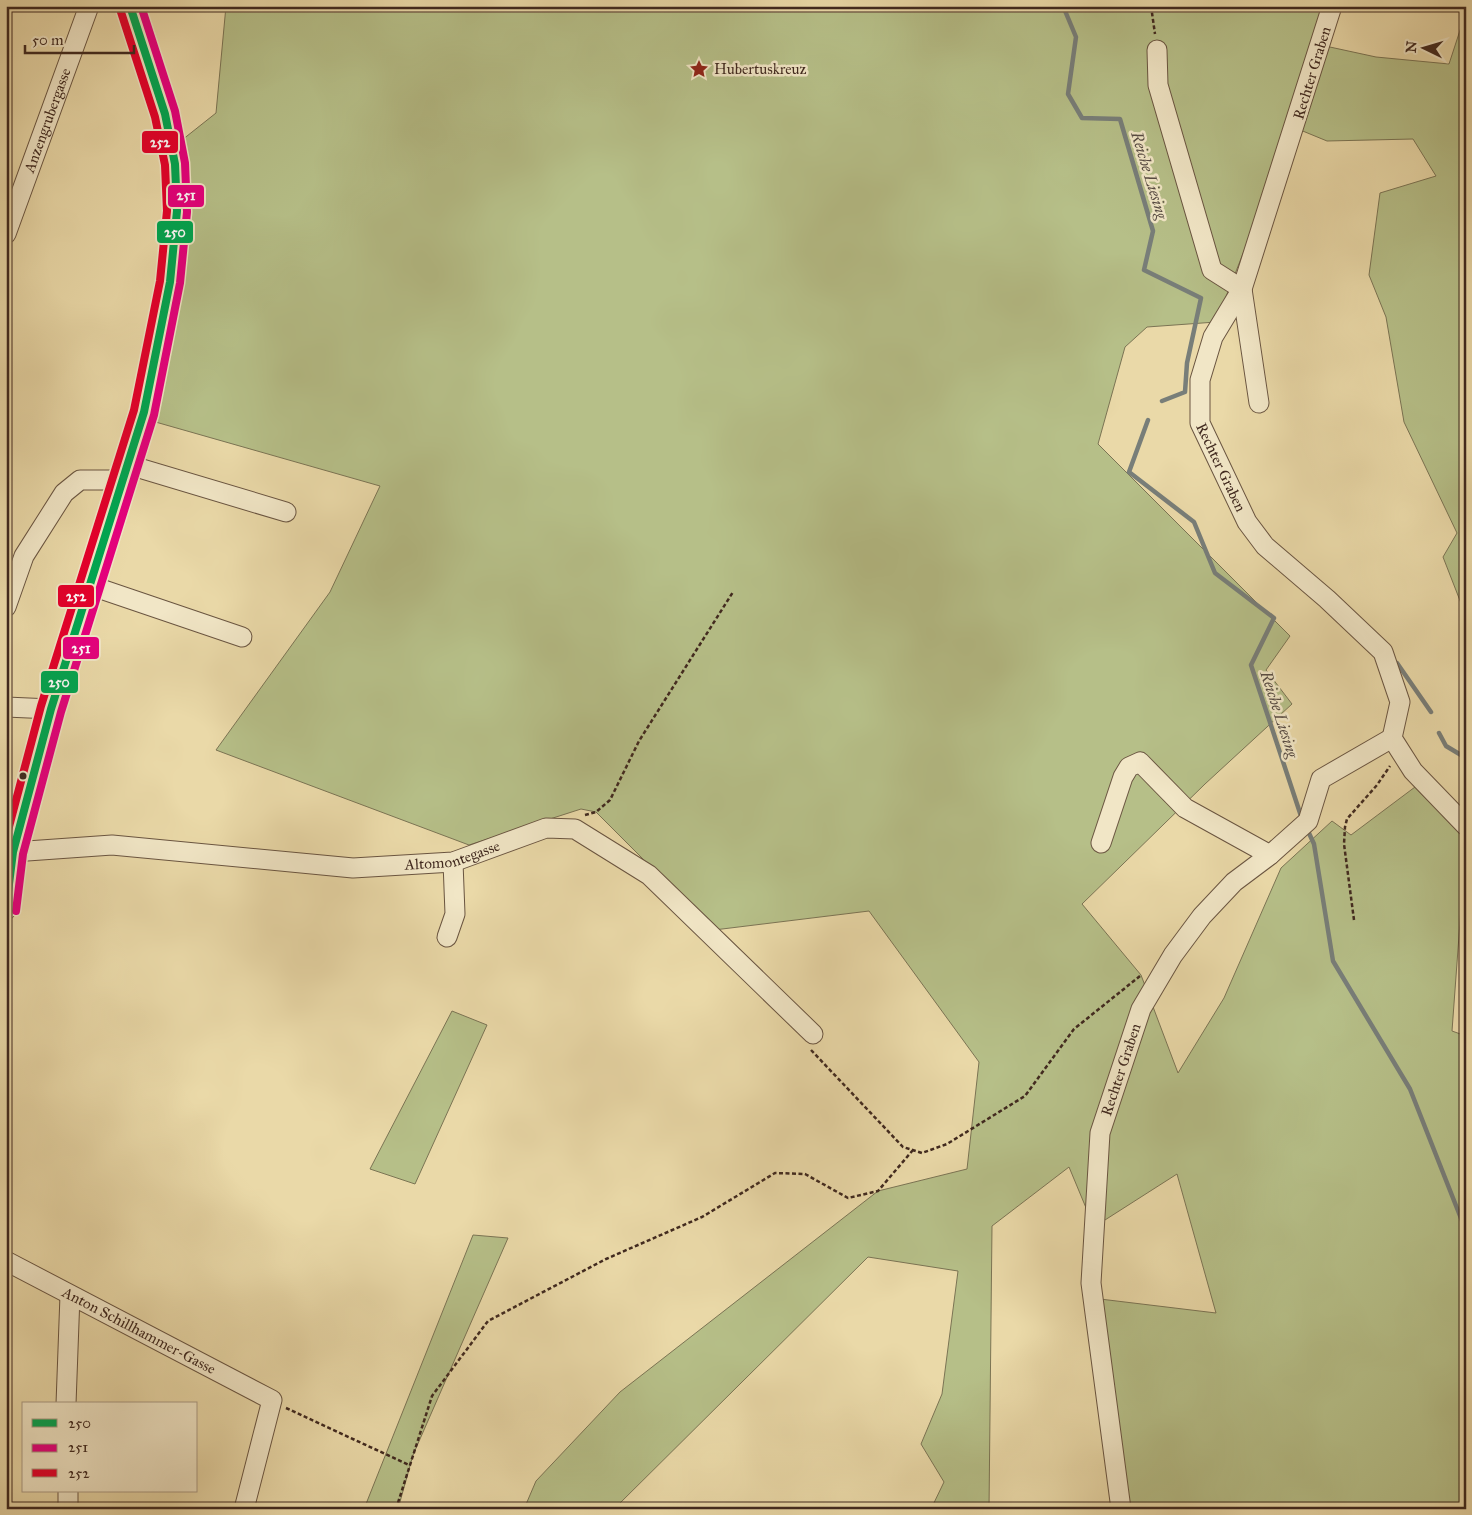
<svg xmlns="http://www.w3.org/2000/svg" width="1472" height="1515" font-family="'IM FELL Great Primer',serif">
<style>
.green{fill:#b6bf88;stroke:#7b7454}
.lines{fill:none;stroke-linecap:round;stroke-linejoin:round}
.stream{stroke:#787e79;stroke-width:4.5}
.minor-casing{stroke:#6a5541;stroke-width:21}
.path{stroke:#40291f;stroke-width:2.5;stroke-dasharray:4 2.5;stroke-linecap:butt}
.minor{stroke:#f1e6c6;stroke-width:19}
.bus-1-casing{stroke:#f1e6c6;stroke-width:11}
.bus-2-casing{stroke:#f1e6c6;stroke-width:11}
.bus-3-casing{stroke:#f1e6c6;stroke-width:11}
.bus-1{stroke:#00a651;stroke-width:8}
.bus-2{stroke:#e5007d;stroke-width:8}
.bus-3{stroke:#e4002b;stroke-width:8}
.bus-dot{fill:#40291f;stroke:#f1e6c6;stroke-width:2}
.labels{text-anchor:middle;stroke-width:5;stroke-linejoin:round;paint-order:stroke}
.poi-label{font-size:15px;fill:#40291f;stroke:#f1e6c6;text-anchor:start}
.street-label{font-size:15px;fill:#40291f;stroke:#f1e6c6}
.water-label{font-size:16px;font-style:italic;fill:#584c44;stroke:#f1e6c6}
.line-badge{stroke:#f1e6c6;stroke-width:2}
.badge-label{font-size:14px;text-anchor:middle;font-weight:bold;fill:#fff}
</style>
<rect width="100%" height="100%" fill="#ead9a8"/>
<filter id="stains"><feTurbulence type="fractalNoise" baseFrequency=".004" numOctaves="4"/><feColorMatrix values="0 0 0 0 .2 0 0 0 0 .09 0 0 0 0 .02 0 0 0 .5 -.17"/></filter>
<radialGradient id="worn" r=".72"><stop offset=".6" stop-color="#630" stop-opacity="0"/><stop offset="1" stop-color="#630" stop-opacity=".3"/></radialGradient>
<path class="green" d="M226,6H1327L1316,44L1376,57L1449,64L1466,12V616L1443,557L1457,533L1404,422L1386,317L1369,275L1380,193L1436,176L1413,139L1327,141L1293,127L1216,322L1147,327L1125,347L1098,444L1290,636L1266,670L1292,704L1205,784L1082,904L1141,975L1178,1073L1224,998L1281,868L1332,821L1351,835L1415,787L1466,840L1452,1031L1466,1036V1509H1128L1100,1299L1216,1313L1177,1174L1094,1227L1069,1167L992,1226L989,1509H931L944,1482L921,1444L942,1394L958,1271L868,1257L614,1509H524L536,1481L620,1392L878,1191L967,1169L979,1062L869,911L714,930L596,812L581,809L469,845L216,750L330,592L380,486L152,421L186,225L182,140L216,113Z
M452,1011L487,1025L415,1184L370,1169Z
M473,1235L508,1238L413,1455L398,1509H364Z"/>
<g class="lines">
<path class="stream" d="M1063,6L1076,37L1068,94L1082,118L1120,119L1153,231L1144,270L1201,298L1187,363L1185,392L1162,401
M1148,420L1129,472L1194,522L1215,573L1274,618L1251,665L1301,816
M1397,663L1431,712
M1439,733L1446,746L1466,758
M1308,831L1314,844L1333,961L1410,1089L1466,1231"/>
<g class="minor-casing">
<g id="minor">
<path id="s1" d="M1332,6L1242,289L1213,337L1200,380V423L1247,522L1265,546L1327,599L1383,652L1400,702L1392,738L1413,771L1466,826"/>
<path d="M1157,50L1158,85L1212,270L1242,289L1259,403"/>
<path id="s2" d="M6,234L89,6"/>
<path d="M129,465L286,512"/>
<path d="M89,585L242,637"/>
<path d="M6,607L24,556L64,493L80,480H124"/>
<path d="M6,707L51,709"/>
<path d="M1101,843L1123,777L1129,767L1140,762L1185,808L1270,855"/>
<path id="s3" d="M13,852L112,845L353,868L453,862L546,828L575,829L649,875L813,1034"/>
<path d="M6,910L13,852L51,709L144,412L170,282L177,211L175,164L165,114L130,6"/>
<path d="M447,937L455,914L453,862"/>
<path id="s4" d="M6,1261L272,1400L244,1509"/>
<path d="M66,1404L70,1295"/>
<path d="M68,1491V1509"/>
<path id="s5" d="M1121,1509L1091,1283L1100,1133L1141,1009L1173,955L1202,916L1234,882L1270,855L1308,821L1321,779L1392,738"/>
</g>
</g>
<path class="path" d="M1151,6L1155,34
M585,815L596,812L610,800L639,741L733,592
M1354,920L1344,844L1345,827L1347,819L1377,785L1390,766
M811,1050L903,1147L922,1153L947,1144L1025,1096L1074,1029L1140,976
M286,1408L409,1465
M396,1509L432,1396L488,1321L606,1259L702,1217L775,1173L805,1174L848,1198L878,1191L913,1150"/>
<use href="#minor" class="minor"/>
<g class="bus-1-casing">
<path id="bus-1" d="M6,908L13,852L51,709L144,412L170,282L177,211L175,164L165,114L130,6"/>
</g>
<g class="bus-2-casing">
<path id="bus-2" d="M16,911L23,854L61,712L154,415L180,283L187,212L185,163L175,111L141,6"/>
</g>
<g class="bus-3-casing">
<path id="bus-3" d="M6,838L41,706L134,410L160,281L167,211L165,165L155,117L120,9"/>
</g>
<use href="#bus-1" class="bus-1"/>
<use href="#bus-2" class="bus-2"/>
<use href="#bus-3" class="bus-3"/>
</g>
<defs>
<g id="sight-bare" transform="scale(1.5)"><path d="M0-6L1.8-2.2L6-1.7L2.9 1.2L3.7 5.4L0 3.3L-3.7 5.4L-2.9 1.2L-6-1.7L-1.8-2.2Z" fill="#8f2418" stroke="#f1e6c6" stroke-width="2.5" paint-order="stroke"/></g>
</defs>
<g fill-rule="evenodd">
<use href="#sight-bare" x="699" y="69"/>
</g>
<circle class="bus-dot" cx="23" cy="776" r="4.5"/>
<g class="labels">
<g class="poi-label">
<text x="714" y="74">Hubertuskreuz</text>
</g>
<g class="street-label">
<text transform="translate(1312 73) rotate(-73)" y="5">Rechter Graben</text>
<text dy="5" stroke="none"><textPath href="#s2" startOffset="121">Anzengrubergasse</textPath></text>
<text dy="5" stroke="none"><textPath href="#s1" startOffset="490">Rechter Graben</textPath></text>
<text dy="5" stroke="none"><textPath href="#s3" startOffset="442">Altomontegasse</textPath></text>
<text dy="5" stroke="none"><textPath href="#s5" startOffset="445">Rechter Graben</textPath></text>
<text dy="5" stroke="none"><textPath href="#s4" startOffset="150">Anton Schillhammer-Gasse</textPath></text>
</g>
<g class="water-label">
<text transform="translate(1150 175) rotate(73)" y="6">Reiche Liesing</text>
<text transform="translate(1280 714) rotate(72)" y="6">Reiche Liesing</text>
</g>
</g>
<g class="line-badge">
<rect x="141" y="130" width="38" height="24" rx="5" fill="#e4002b"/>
<rect x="167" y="184" width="38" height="24" rx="5" fill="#e5007d"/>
<rect x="156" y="220" width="38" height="24" rx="5" fill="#00a651"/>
<rect x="57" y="584" width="38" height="24" rx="5" fill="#e4002b"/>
<rect x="62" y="636" width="38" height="24" rx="5" fill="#e5007d"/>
<rect x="40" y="670" width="39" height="24" rx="5" fill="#00a651"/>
</g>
<g class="badge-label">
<text x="160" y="147">252</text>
<text x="186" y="200">251</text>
<text x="175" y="237">250</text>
<text x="76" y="601">252</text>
<text x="81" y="653">251</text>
<text x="59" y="687">250</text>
</g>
<rect width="1472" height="1515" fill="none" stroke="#ead9a8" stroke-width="25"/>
<rect x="8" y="8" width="1457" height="1500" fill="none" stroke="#40291f" stroke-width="2.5"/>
<rect x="12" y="12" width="1447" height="1490" fill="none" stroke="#40291f"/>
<rect x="22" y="1402" width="175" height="90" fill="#f1e6c6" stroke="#aa9a83"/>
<rect x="32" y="1419" width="25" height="8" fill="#00a651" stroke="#aa9a83"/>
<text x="68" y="1428" font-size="15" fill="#40291f">250</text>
<rect x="32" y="1444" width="25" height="8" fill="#e5007d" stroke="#aa9a83"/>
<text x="68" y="1452" font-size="15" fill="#40291f">251</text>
<rect x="32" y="1469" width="25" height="8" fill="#e4002b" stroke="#aa9a83"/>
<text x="68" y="1478" font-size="15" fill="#40291f">252</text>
<g transform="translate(1424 48) rotate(275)" stroke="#f1e6c6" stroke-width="4" paint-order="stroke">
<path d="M0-4L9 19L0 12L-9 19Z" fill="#40291f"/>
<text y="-8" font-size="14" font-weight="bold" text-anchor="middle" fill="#40291f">N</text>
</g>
<path d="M25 45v8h109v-8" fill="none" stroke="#40291f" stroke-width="2.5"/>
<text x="32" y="45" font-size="15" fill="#40291f" stroke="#f1e6c6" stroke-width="4" paint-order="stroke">50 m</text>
<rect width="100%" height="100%" filter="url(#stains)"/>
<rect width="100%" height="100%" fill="url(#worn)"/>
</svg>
